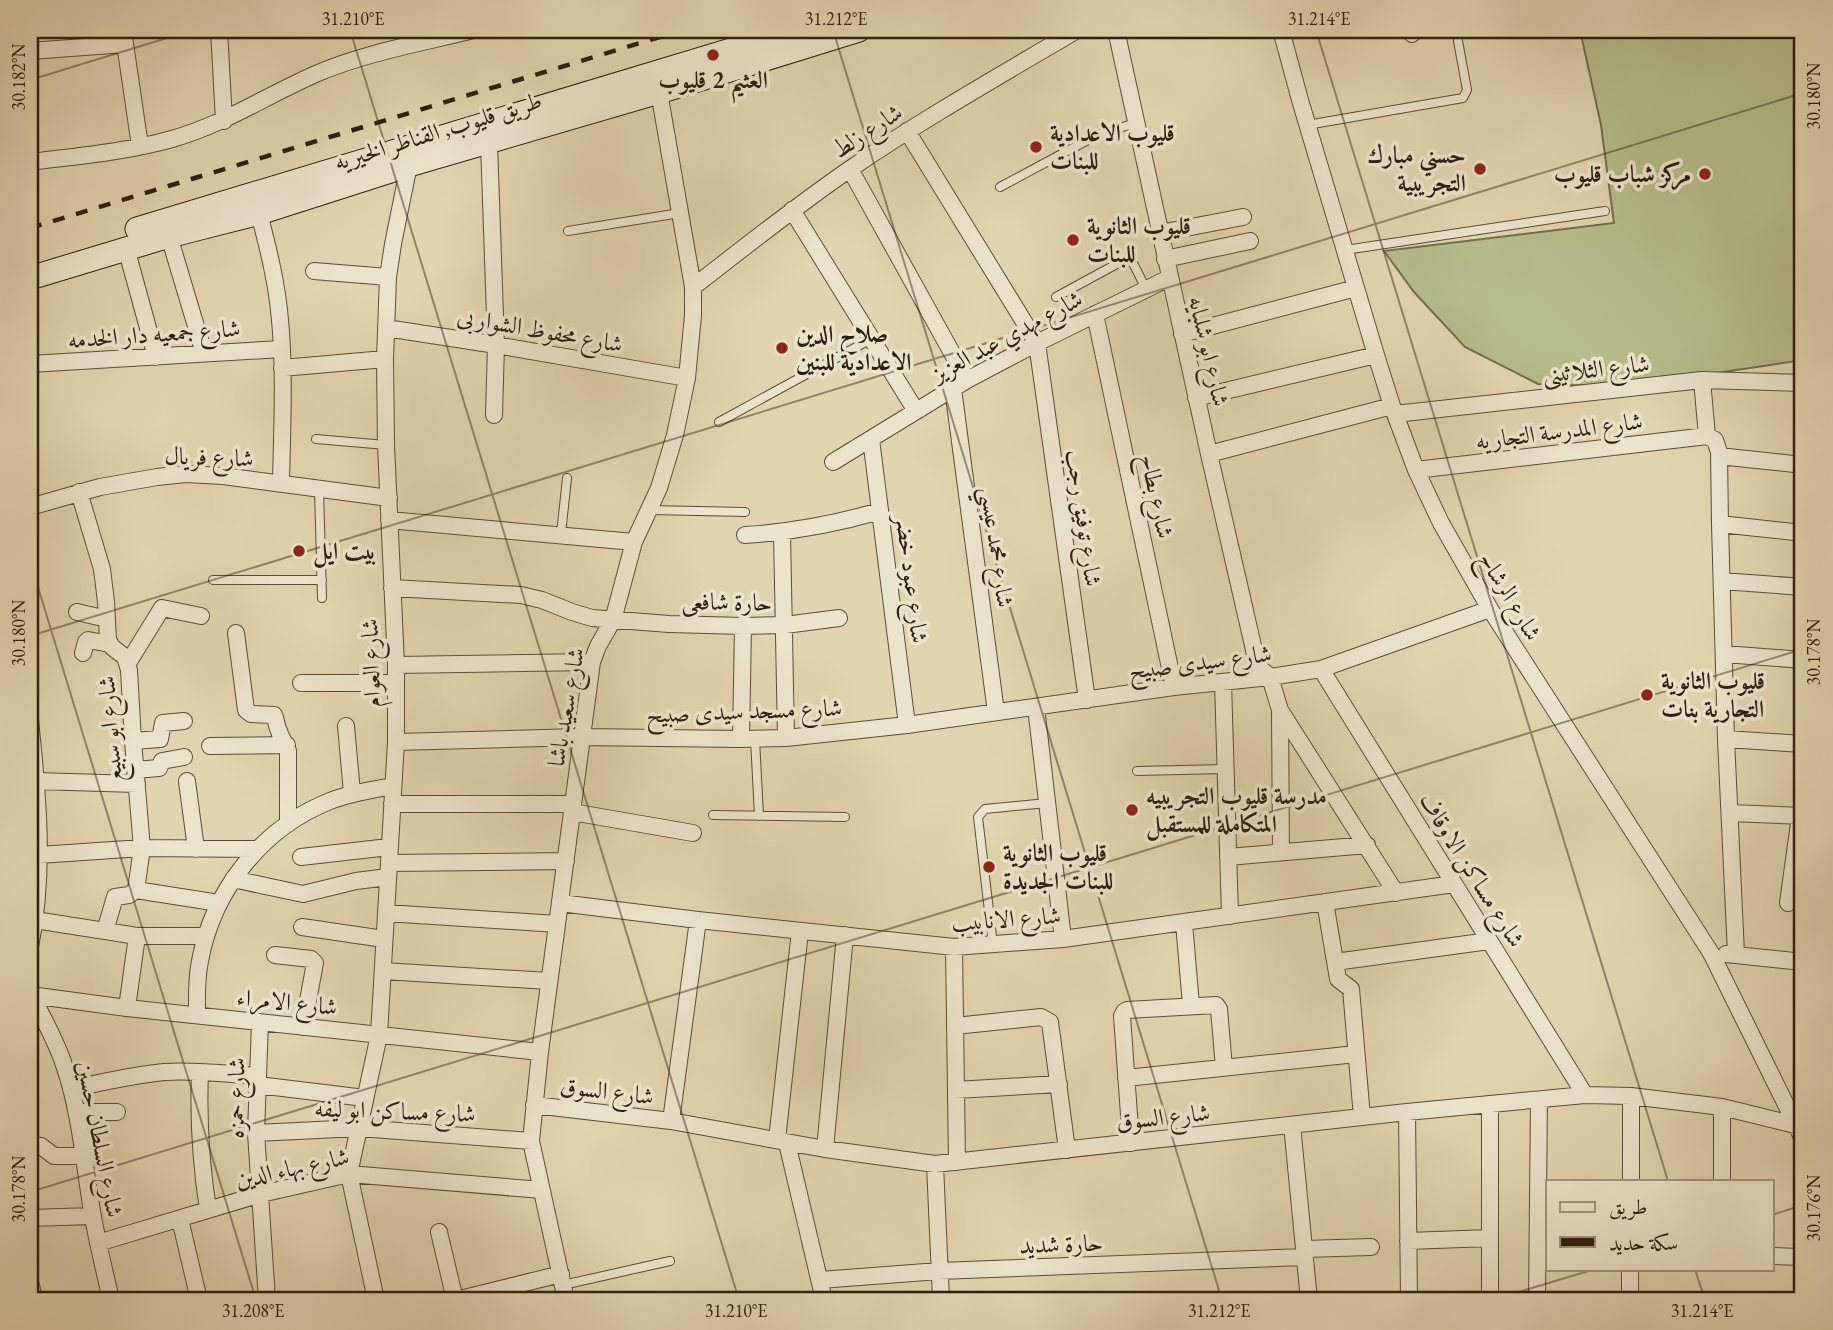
<svg xmlns="http://www.w3.org/2000/svg" width="1833" height="1330" font-family="'EB Garamond',Amiri,serif">
<style>
.garden{fill:#b5bd8a;stroke:#726e4e;stroke-width:2}
.lines{fill:none;stroke-linecap:round;stroke-linejoin:round}
.lane-casing{stroke:#5a4c3a;stroke-width:10}
.street-casing{stroke:#5a4c3a;stroke-width:18}
.secondary-casing{stroke:#2e1e12;stroke-width:25}
.lane{stroke:#ebe4cc;stroke-width:8}
.street{stroke:#ebe4cc;stroke-width:16}
.secondary{stroke:#ebe4cc;stroke-width:23}
.rail{stroke:#2e1e12;stroke-width:4.5;stroke-dasharray:12 12;stroke-linecap:butt}
.ticks{fill:none;stroke:#2e1e12;stroke-width:2;stroke-opacity:0.45}
.poi-dot{fill:#8f2418;stroke:#ebe4cc;stroke-width:2.5}
.labels{text-anchor:middle;stroke-width:7;stroke-linejoin:round;paint-order:stroke}
.poi-label{font-size:24px;font-weight:bold;fill:#2e1e12;stroke:#ebe4cc;text-anchor:start}
.street-label{font-size:24px;fill:#2e1e12;stroke:#ebe4cc}
.neatline{fill:none;stroke:#2e1e12;stroke-width:2.5}
.ticks-label{font-size:18px;text-anchor:middle;fill:#2e1e12}
</style>
<rect width="100%" height="100%" fill="#e0d5b0"/>
<filter id="stains"><feTurbulence type="fractalNoise" baseFrequency=".00286" numOctaves="4"/><feColorMatrix values="0 0 0 0 .2 0 0 0 0 .09 0 0 0 0 .02 0 0 0 .5 -.17"/></filter>
<radialGradient id="worn" r=".72"><stop offset=".6" stop-color="#630" stop-opacity="0"/><stop offset="1" stop-color="#630" stop-opacity=".3"/></radialGradient>
<path class="garden" d="M1580,30H1803V360L1623,387L1538,384L1465,347L1414,292L1384,251L1614,223L1601,125Z"/>
<g class="lines">
<g class="lane-casing">
<path id="lane" d="M1307,125L1463,98L1467,90L1458,41
M1000,187L1099,134L1136,123
M568,231L680,213
M1345,250L1605,211
M1056,297L1124,260L1131,262L1134,265L1146,289
M719,422L871,339
M316,439L386,445
M319,488L322,598
M650,510L745,512
M561,534L567,478
M213,580H322
M755,739L759,816
M1137,771L1226,769
M713,815L845,817
M993,945L978,817L985,809L1047,803
M563,1285L670,1261"/>
</g>
<g class="street-casing">
<path id="street" d="M123,30L140,146
M219,30L224,121
M1116,30L1209,454L1257,663L1261,669L1270,677L1280,710L1281,852
M1281,30L1300,100L1376,355L1392,406L1416,470L1441,523L1490,609L1711,953L1803,1139
M1411,30L1412,34
M30,51L125,44
M907,131L1037,343L1087,700
M489,143L496,345L494,415
M30,162C77,156 126,152 172,139C225,124 269,94 318,73C368,52 422,43 473,30
M850,169L967,380
M792,210L916,411
M259,213C268,248 277,283 280,320C285,374 282,429 281,483
M1160,233L1243,217
M169,236L204,353
M126,248L156,357
M1165,259L1250,241
M314,271L388,277
M693,287C745,247 796,206 850,169C923,119 1001,75 1077,30
M1095,314L1174,687
M386,328L496,345L687,378
M1182,334L1356,288
M30,364L281,349
M282,368L385,359
M1702,380L1707,436
M953,389L996,712
M1196,398L1376,355
M1395,414L1702,380L1803,383
M1707,436L1715,440L1719,452L1720,524L1726,739L1736,954
M871,439L907,725
M1209,454L1392,406
M1719,456L1803,465
M833,462L967,380L1037,343L1169,278
M1416,470L1707,436
M79,492L102,569L106,602L108,640L112,647L125,657L129,670L133,741L142,848L136,890
M30,507L100,487L157,477L186,474L223,476L389,498
M389,520L634,542
M1720,524L1803,533
M782,533L786,738
M745,535C792,532 835,524 880,511
M1722,581L1803,587
M392,588L521,595L542,600L572,612L592,618L669,624L743,626L785,625L839,618
M77,612L107,619
M236,633L246,710L251,714L274,715C277,721 276,726 279,731C281,739 286,743 288,751V824
M83,653L86,642L88,640L110,644
M1724,654L1803,660
M128,663L162,608L201,616
M396,665L592,662
M1321,669L1585,1095
M1223,682L1230,916
M301,683H396
M1036,707L1063,939
M1280,710L1396,893
M30,720C38,795 45,873 30,947
M346,726L352,793
M741,739L743,626
M1726,739L1803,744
M133,741L160,739L163,723L184,721
M396,742L581,737L741,739L786,738L907,725L1174,687L1270,677L1321,669L1490,609
M210,746L287,745
M135,770L159,768L162,761L184,757
M36,781L137,784
M187,781L196,849
M392,804H573
M572,812L693,833
M1731,813L1803,816
M39,855L142,848L258,849
M301,857L389,847
M1228,857L1367,845
M389,863L566,861
M233,879L303,894L356,881L388,877
M136,890L219,903
M1325,902L1338,979L1351,989L1362,1117
M560,903L698,920L954,947L1063,939L1454,884
M1788,903L1800,816
M386,913L557,924
M35,920L137,936H206
M1184,923L1191,1005
M302,927L384,939
M105,931L115,897L129,895L136,890
M954,947L957,1162
M1726,954L1803,962
M275,955L311,959L315,963L303,1027
M1335,962L1489,941
M383,971L549,981
M30,993C42,1016 56,1040 64,1065C81,1114 84,1166 93,1217C98,1245 105,1273 111,1300
M30,995L127,1008L540,1052
M127,1008L137,936
M197,1015C197,997 196,979 200,961C213,890 262,828 330,801C350,793 371,790 393,786
M260,1022L256,1133L267,1300
M955,1026L1041,1017L1050,1022L1067,1150
M200,1072C198,1119 201,1164 208,1210
M1126,1078L1356,1054
M258,1085L365,1098
M71,1089C102,1082 133,1075 164,1072C196,1070 227,1074 258,1076
M956,1090L1059,1084
M1490,1104V1300
M534,1105L671,1121L825,1149L935,1164L1407,1112L1585,1095L1631,1096L1722,1107L1803,1127
M1722,1107V1181
M77,1112H117
M1407,1112L1409,1300
M671,1121L698,920
M1292,1125L1309,1300
M256,1133L359,1128L531,1141
M777,1140L800,931
M787,1143L824,1300
M1131,1143L1122,1016L1124,1012L1127,1010L1216,1005L1219,1009L1224,1068
M30,1145L41,1146L54,1156H85
M825,1149L845,935
M935,1164L941,1300
M1631,1181V1096
M30,1218L93,1216
M180,1219L199,1300
M439,1232L455,1300
M1408,1241L1490,1238
M98,1243L261,1194L349,1174L542,1190
M1304,1249L1371,1247
M1772,1256L1803,1257
M820,1280L939,1271L1305,1257
M31,1285L34,1300
M376,1300L349,1174L379,1035L396,742V665L386,445L385,359L388,277L393,244L409,165L408,158
M456,1300L561,1274
M566,1300L531,1141L540,1052L592,662L598,646L613,620L634,542L659,488L675,435L687,378L693,315V287L659,92
M1537,1300L1539,1100
M1630,1300V1269"/>
</g>
<g class="secondary-casing">
<path id="secondary" d="M137,229L797,30
M30,278L169,236L259,213L409,165L659,92L859,30"/>
</g>
<use href="#lane" class="lane"/>
<use href="#street" class="street"/>
<use href="#secondary" class="secondary"/>
<path class="rail" d="M30,228L683,30"/>
</g>
<path class="ticks" d="M350,30L739,1300M833,30L1222,1300M1316,30L1668,1181M1799,30L1803,43M30,80L193,30M30,561L256,1300M30,636L1803,93M30,1192L1803,649M1772,1215L1803,1205M1695,1269L1705,1300M1492,1300L1595,1269"/>
<g class="poi-dot">
<circle cx="713" cy="55" r="7"/>
<circle cx="1036" cy="147" r="7"/>
<circle cx="1480" cy="169" r="7"/>
<circle cx="1705" cy="174" r="7"/>
<circle cx="1073" cy="240" r="7"/>
<circle cx="782" cy="348" r="7"/>
<circle cx="299" cy="551" r="7"/>
<circle cx="1647" cy="695" r="7"/>
<circle cx="1132" cy="810" r="7"/>
<circle cx="989" cy="867" r="7"/>
</g>
<g class="labels">
<g class="poi-label">
<text x="713" y="88" text-anchor="middle">العثيم 2 قليوب</text>
<text x="1050" y="141">قليوب الاعدادية<tspan x="1050" dy="28">للبنات</tspan></text>
<text x="1466" y="163" text-anchor="end">حسني مبارك<tspan x="1466" dy="28">التجريبية</tspan></text>
<text x="1691" y="182" text-anchor="end">مركز شباب قليوب</text>
<text x="1087" y="234">قليوب الثانوية<tspan x="1087" dy="28">للبنات</tspan></text>
<text x="796" y="342">صلاح الدين<tspan x="796" dy="28">الاعدادية للبنين</tspan></text>
<text x="313" y="559">بيت ايل</text>
<text x="1661" y="689">قليوب الثانوية<tspan x="1661" dy="28">التجارية بنات</tspan></text>
<text x="1146" y="804">مدرسة قليوب التجريبيه<tspan x="1146" dy="28">المتكاملة للمستقبل</tspan></text>
<text x="1003" y="861">قليوب الثانوية<tspan x="1003" dy="28">للبنات الجديدة</tspan></text>
</g>
<g class="street-label">
<text transform="translate(438 131) rotate(-17)" y="8">طريق قليوب, القناطر الخيريه</text>
<text transform="translate(867 131) rotate(-33)" y="8">شارع زلط</text>
<text transform="translate(540 330) rotate(10)" y="8">شارع محفوظ الشواربى</text>
<text transform="translate(154 334) rotate(-4)" y="8">شارع جمعيه دار الخدمه</text>
<text transform="translate(1007 336) rotate(-28)" y="8">شارع مهدي عبد العزيز</text>
<text transform="translate(1209 351) rotate(77)" y="8">شارع ابو شلبايه</text>
<text transform="translate(1596 369) rotate(-6)" y="8">شارع الثلاثينى</text>
<text transform="translate(1559 431) rotate(-7)" y="8">شارع المدرسة التجاريه</text>
<text transform="translate(209 457) rotate(2)" y="8">شارع فريال</text>
<text transform="translate(1157 496) rotate(78)" y="8">شارع بطاح</text>
<text transform="translate(1084 518) rotate(82)" y="8">شارع توفيق رجب</text>
<text transform="translate(997 547) rotate(82)" y="8">شارع محمد عيسي</text>
<text transform="translate(912 579) rotate(83)" y="8">شارع عبود خضر</text>
<text transform="translate(1510 596) rotate(59)" y="8">شارع الرشاح</text>
<text transform="translate(727 602) rotate(1)" y="8">حارة شافعى</text>
<text transform="translate(1200 662) rotate(-7)" y="8">شارع سيدى صبيح</text>
<text transform="translate(371 663) rotate(-92)" y="8">شارع العوام</text>
<text transform="translate(566 707) rotate(-80)" y="8">شارع سعيد باشا</text>
<text transform="translate(744 711) rotate(-2)" y="8">شارع مسجد سيدى صبيح</text>
<text transform="translate(110 729) rotate(-94)" y="8">شارع ابو سبيع</text>
<text transform="translate(1472 870) rotate(58)" y="8">شارع مساكن الاوقاف</text>
<text transform="translate(1006 919) rotate(-4)" y="8">شارع الانابيب</text>
<text transform="translate(287 1002) rotate(6)" y="8">شارع الامراء</text>
<text transform="translate(607 1091) rotate(7)" y="8">شارع السوق</text>
<text transform="translate(236 1098) rotate(-89)" y="8">شارع حمزه</text>
<text transform="translate(395 1111) rotate(2)" y="8">شارع مساكن ابو ليفه</text>
<text transform="translate(1163 1117) rotate(-6)" y="8">شارع السوق</text>
<text transform="translate(100 1139) rotate(79)" y="8">شارع السلطان حسين</text>
<text transform="translate(292 1168) rotate(-12)" y="8">شارع بهاء الدين</text>
<text transform="translate(1061 1244) rotate(-2)" y="8">حارة شديد</text>
</g>
</g>
<rect width="1833" height="1330" fill="none" stroke="#e0d5b0" stroke-width="77"/>
<rect x="1546" y="1180" width="228" height="91" fill="#ebe4cc" stroke="#9f9582" stroke-width="2"/>
<rect x="1560" y="1202" width="35" height="10" fill="#ebe4cc" stroke="#9f9582" stroke-width="2"/>
<text x="1609" y="1214" font-size="21" fill="#2e1e12">طريق</text>
<rect x="1560" y="1237" width="35" height="10" fill="#2e1e12" stroke="#9f9582" stroke-width="2"/>
<text x="1609" y="1250" font-size="21" fill="#2e1e12">سكة حديد</text>
<rect x="38" y="38" width="1756" height="1254" class="neatline"/>
<g class="ticks-label">
<text x="353" y="25">31.210°E</text>
<text x="836" y="25">31.212°E</text>
<text x="1319" y="25">31.214°E</text>
<text transform="translate(19 77) rotate(-90)" y="6">30.182°N</text>
<text transform="translate(1814 96) rotate(-90)" y="6">30.180°N</text>
<text transform="translate(19 633) rotate(-90)" y="6">30.180°N</text>
<text transform="translate(1814 652) rotate(-90)" y="6">30.178°N</text>
<text transform="translate(19 1189) rotate(-90)" y="6">30.178°N</text>
<text transform="translate(1814 1208) rotate(-90)" y="6">30.176°N</text>
<text x="253" y="1317">31.208°E</text>
<text x="736" y="1317">31.210°E</text>
<text x="1219" y="1317">31.212°E</text>
<text x="1702" y="1317">31.214°E</text>
</g>
<rect width="100%" height="100%" filter="url(#stains)"/>
<rect width="100%" height="100%" fill="url(#worn)"/>
</svg>
